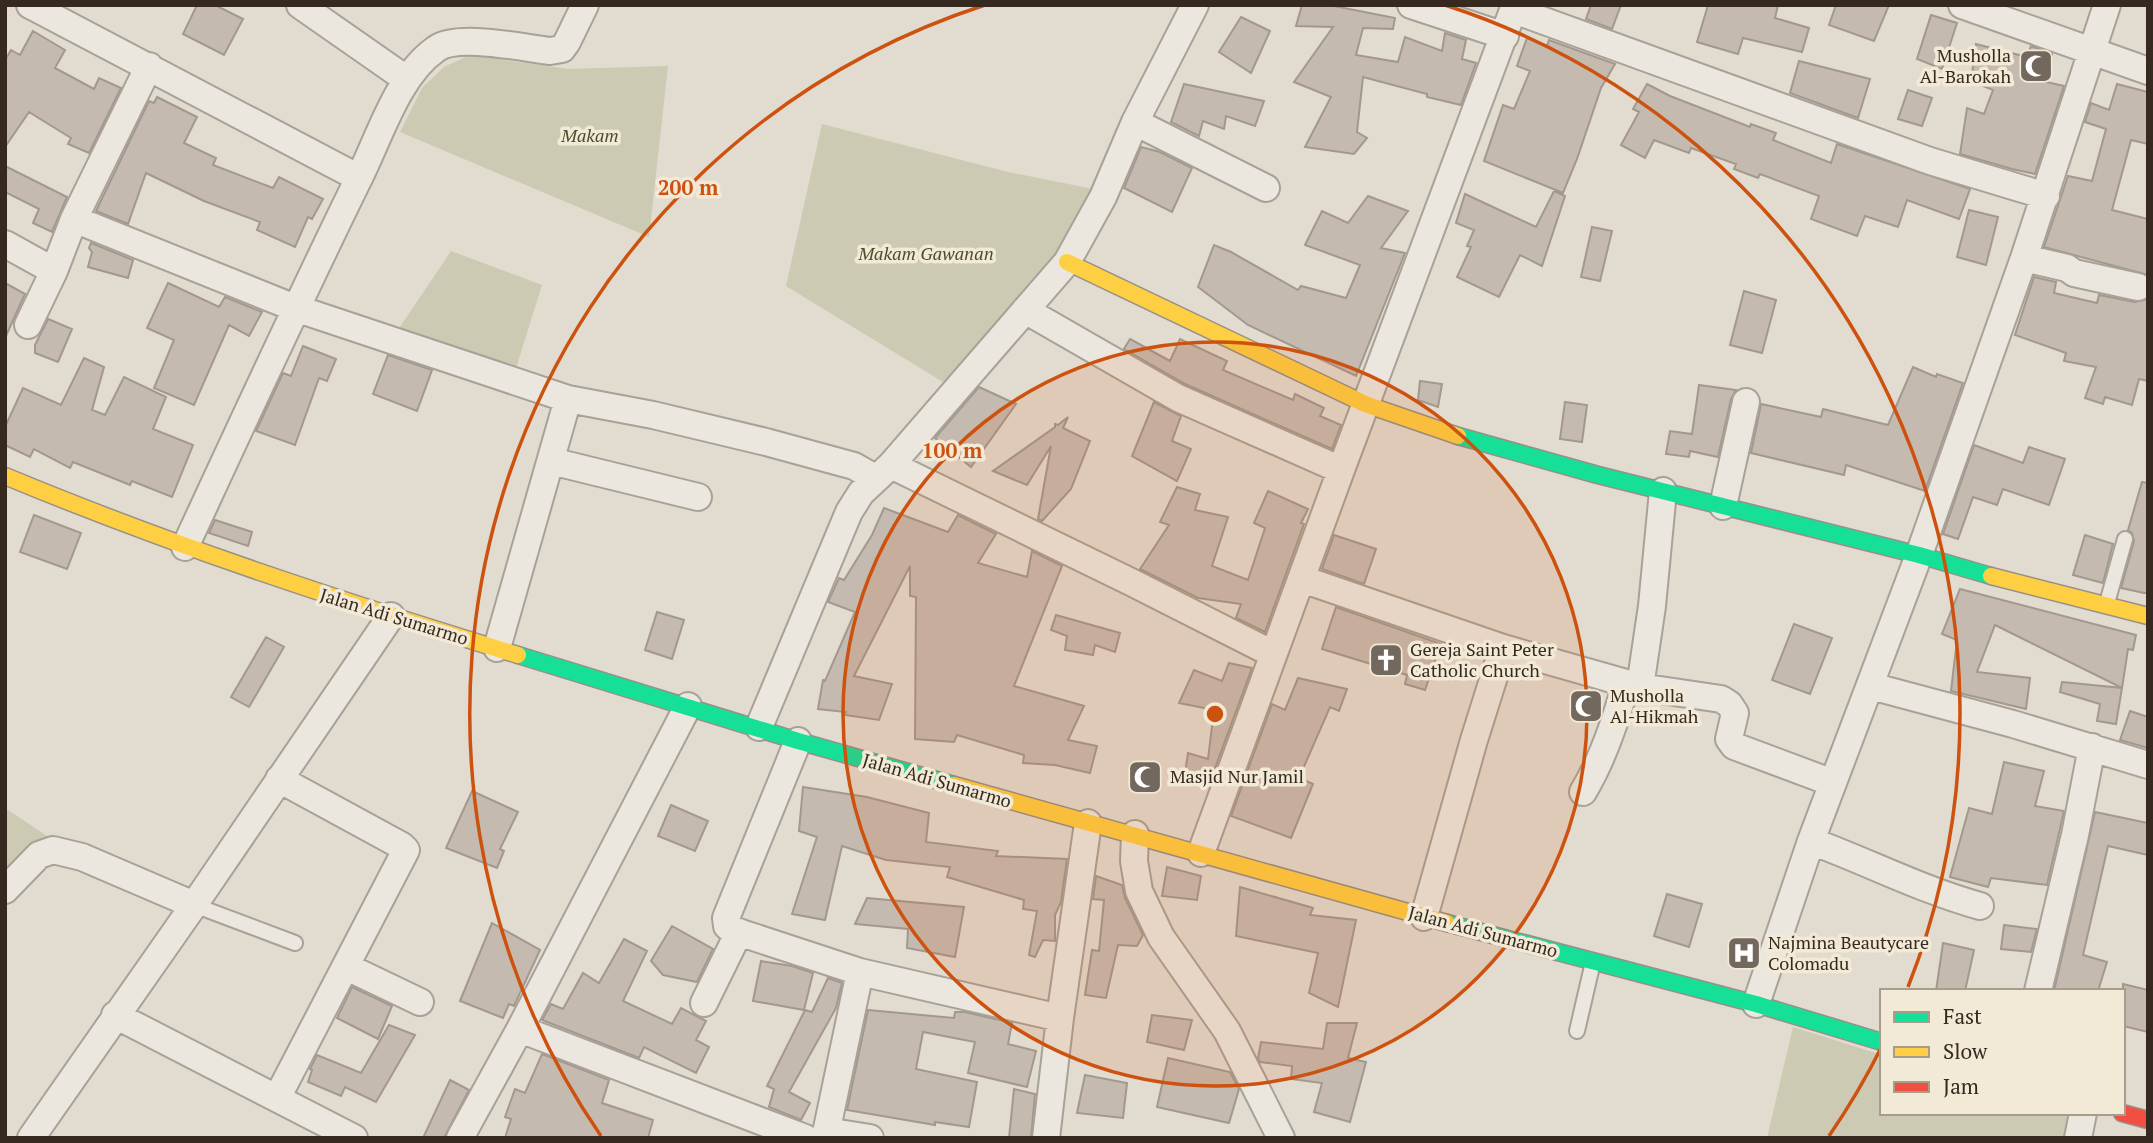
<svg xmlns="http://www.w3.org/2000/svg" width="2153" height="1143" font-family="'PT Serif',serif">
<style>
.cemetery{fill:#cccab2}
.building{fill:#c5bab0;stroke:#a2988e;stroke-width:2}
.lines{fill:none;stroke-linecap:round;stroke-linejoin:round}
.lane-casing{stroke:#a8a197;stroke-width:18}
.street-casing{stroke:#a8a197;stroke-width:30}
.fast-casing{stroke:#979088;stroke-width:19}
.slow-casing{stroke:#979088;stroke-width:19}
.jam-casing{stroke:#979088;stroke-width:19}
.lane{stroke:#ebe7df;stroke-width:14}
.street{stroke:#ebe7df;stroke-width:26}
.fast{stroke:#16e098;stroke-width:16}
.slow{stroke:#ffcf43;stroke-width:16}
.jam{stroke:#f24e42;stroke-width:16}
.ring{fill:none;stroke:#cd520f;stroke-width:3.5}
.labels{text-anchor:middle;stroke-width:7;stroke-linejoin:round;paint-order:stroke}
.poi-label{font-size:18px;fill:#362a20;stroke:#f2e9d6;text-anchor:start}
.park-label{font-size:18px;font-style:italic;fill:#485029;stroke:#f2e9d6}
.street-label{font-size:18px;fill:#362a20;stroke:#f2e9d6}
.centre{fill:#cd520f;stroke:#f2e9d6;stroke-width:3.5}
.ring-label{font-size:21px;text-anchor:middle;font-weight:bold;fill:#cd520f;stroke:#f2e9d6;stroke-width:7;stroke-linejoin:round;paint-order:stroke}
</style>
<rect width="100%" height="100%" fill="#e2dbcf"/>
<path class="cemetery" d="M470,55L568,69L668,66L649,237L400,132L422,88L444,67Z
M822,124L1008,172L1098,190L1049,271L943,382L786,286Z
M451,251L542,285L516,368L398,330Z
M5,808L47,836L5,880Z
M1793,1027L1882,1055V1113H2065L2076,1117L2071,1138H1767Z"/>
<path class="building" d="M197,5H215L243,19L224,55L183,34Z
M1302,5H1329L1395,18L1393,29L1363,28L1356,55L1398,62L1405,37L1442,51L1445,33L1466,40L1462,59L1476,63L1461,105L1427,97V94L1363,77L1357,132L1367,138L1354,154L1305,147L1331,97L1294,82L1333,27L1296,26Z
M1591,5H1621L1612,29L1586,19Z
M1708,5H1778L1775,18L1809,28L1802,52L1743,38L1738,54L1697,42Z
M1836,5H1889L1874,41L1829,25Z
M1931,15L1957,23L1942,69L1917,59Z
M1241,17L1270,31L1251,73L1219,52Z
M33,31L65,50L55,68L94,89L99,78L121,88L89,153L68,144L71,138L29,112L5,147V60L11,50L20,55Z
M1527,38L1547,46L1549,40L1615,64L1601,88L1577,159L1563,193L1484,161L1503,105L1514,109L1530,71L1517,66Z
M1976,44L2027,57L2031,46L2052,54L2042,81L2064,86L2035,174L2012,169L1960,154L1967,108L1984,114L1993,90L1971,81Z
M1799,61L1870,79L1858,118L1790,93Z
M1184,84L1264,101L1255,126L1226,116L1224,129L1203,121L1199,136L1171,122Z
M1647,84L1670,96L1750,127L1751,124L1776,133L1773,140L1831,163L1837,144L1970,189L1959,219L1907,200L1898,227L1865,216L1857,236L1811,219L1819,196L1760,174L1758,178L1734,169L1736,164L1691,148L1689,153L1654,140L1645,158L1621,145L1639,112L1633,109Z
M2117,84L2148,92V144L2131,140L2112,210L2148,219V275L2044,247L2068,176L2092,181L2106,129L2085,122L2091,103L2109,110Z
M1908,90L1932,98L1922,126L1898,119Z
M157,97L197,117L184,143L216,158L213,165L273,188L279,177L323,199L312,219L308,217L295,247L257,230L260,222L204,201L146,173L128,224L96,211L149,101L154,103Z
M1141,147L1160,152L1192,168L1172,212L1124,188Z
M5,166L67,197L52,232L33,223L39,209L5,192Z
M1554,191L1565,196L1542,266L1520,255L1499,297L1457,277L1471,247L1467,246L1474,230L1456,223L1465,194L1536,227Z
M1368,196L1408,211L1381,248L1405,253L1356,376L1248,325L1198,287L1214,245L1231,252L1298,290L1301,286L1346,298L1360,265L1305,245L1322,211L1348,223Z
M1969,210L1998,217L1986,265L1957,257Z
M1592,227L1612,231L1600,281L1581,277Z
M91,243L133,260L128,278L88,267L92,252L89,248Z
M2034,277L2056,282L2054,293L2097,303L2099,295L2135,302L2148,299V381L2139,379L2132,405L2105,397L2103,404L2085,398L2096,367L2064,361L2066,353L2015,335Z
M5,283L25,294L5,338Z
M168,283L219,307L225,297L262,312L249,336L229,325L194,405L154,388L174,340L147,328Z
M1744,291L1776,300L1762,353L1730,345Z
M48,319L72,329L58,362L35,353V345Z
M1130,339L1170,361L1180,339L1227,361L1223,370L1293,400L1295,394L1324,408L1320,416L1341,425L1332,449L1185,384L1124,349Z
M303,346L336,359L327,381L319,378L295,445L256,431L283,373L291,376Z
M388,355L432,370L417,411L373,394Z
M84,358L104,367L92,410L105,415L124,377L166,397L153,429L193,445L172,497L132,481L130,485L73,462L70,468L34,449L30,457L5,445V427L23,388L61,405Z
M1913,367L1936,377L1937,374L1963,383L1925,491L1846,465L1844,475L1751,453L1761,404L1821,417L1823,409L1888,425Z
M1420,381L1442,384L1438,407L1418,400Z
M1699,385L1736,390L1731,399L1718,457L1690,451L1689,457L1666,454L1670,431L1692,434Z
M979,387L1016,404L971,467L935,438Z
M1154,402L1181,416L1172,441L1191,449L1177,481L1132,456Z
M1565,402L1587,405L1582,442L1560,439Z
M1068,417L1063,428L1090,441L1071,489L1042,521L1038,519L1051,446L1027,485L993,471L1055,427V424L1058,425Z
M1974,445L2023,463L2029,447L2065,459L2049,505L2003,489L1997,505L1973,497L1958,539L1943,534Z
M2142,482L2148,483V593H2144L2121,588L2134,541L2132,533L2128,530Z
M1177,487L1200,494L1195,510L1228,517L1212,566L1248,580L1265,528L1254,523L1268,491L1308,509L1301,523L1304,524L1265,632L1236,618L1241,604L1198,598L1140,569L1169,525L1160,522Z
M884,508L948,532L958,515L996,534L978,563L1027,577L1032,551L1062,566L1014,686L1084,706L1068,740L1097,746L1090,773L1055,765L1023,763L1024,755L957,735L954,742L915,739L916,597L910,596V566L854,676L892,684L879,720L845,715L846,712L818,709L823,680L825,681L855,612L828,602L839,578L844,580L872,535Z
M34,515L81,533L67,569L20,552Z
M215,520L252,532L248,546L209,533Z
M1334,535L1376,549L1364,584L1322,569Z
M2085,535L2113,544L2103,583L2073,575Z
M1960,589L2136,635L2133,650L2128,649L2122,688L1995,625L1977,672L2030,678L2026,709L1951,691L1957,640L1942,634Z
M1336,607L1441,644L1425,690L1405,684L1407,675L1322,649Z
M657,612L684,620L672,659L645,650Z
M1056,615L1120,633L1115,652L1095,645L1093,655L1065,650L1067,636L1051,630Z
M1794,624L1832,638L1810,694L1772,680Z
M266,637L284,647L249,707L231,697Z
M1229,663L1252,668L1211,779L1185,773L1188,753L1208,759L1214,710L1179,703L1194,670L1222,681Z
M1298,678L1347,689L1339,711L1330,707L1299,778L1313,784L1291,838L1231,816L1272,704L1285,710Z
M2062,682L2122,688L2116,724L2097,721L2100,704L2060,692Z
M2130,711L2148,717V748L2120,740Z
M2004,762L2044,771L2035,806L2064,811L2047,885L1991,878L1988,887L1950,877L1969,808L1992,814Z
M803,787L867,797L929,813L926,842L998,851L996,856L1067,859L1061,902L1055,915V941L1043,940L1035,957L1029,955L1037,911L1023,909L1024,900L947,877L950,867L886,860L842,846L825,920L792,914L817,837L799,831Z
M472,791L518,812L500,849L504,851L497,868L446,848Z
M671,805L708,821L695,851L658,836Z
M2095,812L2148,823V855L2108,846L2083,955L2107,962L2098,991H2054Z
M1167,867L1201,876L1197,900L1162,896Z
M1096,876L1122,885L1125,898L1143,935L1137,946L1118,945L1106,998L1085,995L1092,950L1099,951L1104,900L1093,899Z
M1240,887L1313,908L1310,915L1356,920L1338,1007L1309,993L1318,953L1236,936Z
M1667,894L1702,904L1689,947L1654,936Z
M867,898L964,907L955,957L907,948L908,929L855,924Z
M492,923L540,950L514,1006L509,1004L503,1018L460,1001Z
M2004,925L2037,929L2031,952L2001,949Z
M672,926L713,949L697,982L663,975L651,961Z
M624,939L647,951L623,1001L672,1024L681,1008L706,1021L696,1040L709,1047L696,1073L644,1047L639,1058L542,1020L551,1004L563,1009L583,973L599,983Z
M1943,943L1974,950L1965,991H1936Z
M761,961L792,966L813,973L804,1010L753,1001Z
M828,978L842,983L836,1008L789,1092L810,1103L801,1120L769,1107L774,1089L767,1086L805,1010L812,1012Z
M2123,984L2148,990V1032L2123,1026Z
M352,987L392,1006L378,1039L337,1018Z
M868,1010L954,1018L955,1012H965L1012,1023L1008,1044L1036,1051L1027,1087L968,1073L975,1042L923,1032L916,1069L977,1082L969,1127L935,1122V1125L847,1110Z
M1152,1015L1192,1020L1184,1050L1147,1042Z
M1327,1023H1357L1348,1058L1366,1062L1350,1122L1314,1112L1322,1083L1291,1079L1292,1066L1260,1062L1258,1058L1261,1042L1323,1049Z
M389,1025L415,1035L376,1102L345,1087L341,1096L308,1082L312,1070L310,1069L317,1055L361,1073Z
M542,1054L609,1080L602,1103L653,1120L648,1138H505L511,1119L505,1117L515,1089L525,1093Z
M1168,1058L1230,1072L1239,1089L1229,1123L1157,1107Z
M1085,1075L1127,1083L1123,1118L1077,1113Z
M450,1080L469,1090L444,1138H423Z
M1014,1089L1035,1094L1031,1138H1009Z"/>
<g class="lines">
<g class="lane-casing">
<path id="lane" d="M2107,603L2125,539
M194,905L295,943
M1577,1031L1593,962"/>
</g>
<g class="street-casing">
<path id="street" d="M30,5L359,178
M300,5L406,79
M1411,5L1505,36
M1962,5L2148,71
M1514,10L1930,161L2046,196
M1135,122L1266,188
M74,219L295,308L568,399L653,415L766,442L854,466L875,478
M5,244L54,271
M2024,258L2067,268L2074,273L2138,287
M1025,310L1178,398L1341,470
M28,325L54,271L74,219L149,66
M551,461L698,497
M891,465L1131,582L1273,654
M1723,506L1746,402
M185,547C242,424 298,302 358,180C379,139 397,76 436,49C457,33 523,48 550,51L562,49L567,42L585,5
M1302,579L1503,648L1640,687L1721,699L1729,704L1735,713L1729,739L1734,746L1833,783
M497,648L568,399
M1871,686L2013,724L2148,765
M1640,687L1652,606L1663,491
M759,727L849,512L861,493L891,465L1067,262L1103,197L1135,122L1195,5
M798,741L726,918L727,926L732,930L860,972L1060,1018
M1583,792C1603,759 1616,720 1626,683
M1135,834L1134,861L1139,891L1161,937L1227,1031L1281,1138
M1811,841C1868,862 1922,890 1980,906
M1201,853L1341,470L1515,5
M5,890L39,855L53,850L82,857L194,905
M1424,917L1474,740L1503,648
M347,967L420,1002
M2038,991L2075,835L2092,747
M704,1003L739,932
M1756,1004L1811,841L1919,555L2024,258L2107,5
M115,1015L354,1138
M520,1029L805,1138
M277,1098L406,850L402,846L279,779
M826,1131L870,1138
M31,1138L194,905L391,616
M460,1138L520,1029L688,706
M825,1138L860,972
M1046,1138L1060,1018L1088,823
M2078,1138L2083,1113"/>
</g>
<g class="fast-casing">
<path id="fast" d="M1458,436L1598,475L1919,555L1991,576
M518,655L798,741L954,785
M1447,923L1756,1004L1882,1042"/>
</g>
<g class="slow-casing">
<path id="slow" d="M1067,262L1365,404L1458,436
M5,476C173,546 345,602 518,655
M1991,576L2148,616
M954,785L1447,923"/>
</g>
<g class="jam-casing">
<path id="jam" d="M2122,1113L2148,1120"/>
</g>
<use href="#lane" class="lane"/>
<use href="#street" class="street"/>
<use href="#fast" class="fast"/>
<use href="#slow" class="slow"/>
<use href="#jam" class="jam"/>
</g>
<circle cx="1215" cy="714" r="372" fill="#cd520f" fill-opacity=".12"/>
<g class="ring">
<circle cx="1215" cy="714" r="372"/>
<path d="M1882 1046A745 745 0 0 1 1829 1136M601 1136A745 745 0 0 1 985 5M1445 5A745 745 0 0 1 1908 987"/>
</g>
<defs>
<g id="mosque-square" transform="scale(1.75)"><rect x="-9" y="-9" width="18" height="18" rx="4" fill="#72685d" stroke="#f2e9d6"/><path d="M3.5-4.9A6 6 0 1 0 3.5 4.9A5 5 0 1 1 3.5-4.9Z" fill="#fff"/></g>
<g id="church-square" transform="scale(1.75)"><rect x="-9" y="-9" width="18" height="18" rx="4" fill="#72685d" stroke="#f2e9d6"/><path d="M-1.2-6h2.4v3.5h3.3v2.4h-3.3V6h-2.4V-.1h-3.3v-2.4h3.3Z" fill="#fff"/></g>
<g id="hospital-square" transform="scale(1.75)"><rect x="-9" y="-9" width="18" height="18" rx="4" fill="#72685d" stroke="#f2e9d6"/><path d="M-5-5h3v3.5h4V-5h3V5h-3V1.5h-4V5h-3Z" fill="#fff"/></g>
</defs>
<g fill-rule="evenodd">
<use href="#mosque-square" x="2036" y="66"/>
<use href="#church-square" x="1386" y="660"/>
<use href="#mosque-square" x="1586" y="706"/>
<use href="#mosque-square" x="1145" y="777"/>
<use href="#hospital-square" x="1744" y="953"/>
</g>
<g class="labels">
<g class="poi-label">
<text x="2011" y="62" text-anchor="end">Musholla<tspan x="2011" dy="21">Al-Barokah</tspan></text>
<text x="1410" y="656">Gereja Saint Peter<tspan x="1410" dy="21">Catholic Church</tspan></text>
<text x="1610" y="702">Musholla<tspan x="1610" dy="21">Al-Hikmah</tspan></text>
<text x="1170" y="783">Masjid Nur Jamil</text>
<text x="1768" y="949">Najmina Beautycare<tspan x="1768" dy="21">Colomadu</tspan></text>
</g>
<g class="park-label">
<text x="590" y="142">Makam</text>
<text x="926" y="260">Makam Gawanan</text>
</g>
<g class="street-label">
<text transform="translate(394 617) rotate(17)" y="6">Jalan Adi Sumarmo</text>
<text transform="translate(937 781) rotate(16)" y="6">Jalan Adi Sumarmo</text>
<text transform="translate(1483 932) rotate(15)" y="6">Jalan Adi Sumarmo</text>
</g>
</g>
<circle cx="1215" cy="714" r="10" class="centre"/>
<g class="ring-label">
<text x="688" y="195">200 m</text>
<text x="952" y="458">100 m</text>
</g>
<rect width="2153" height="1143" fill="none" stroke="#362a20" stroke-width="14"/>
<rect x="1880" y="989" width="245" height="126" fill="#f2e9d6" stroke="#a79d8d" stroke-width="2"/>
<rect x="1894" y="1012" width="35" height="10" fill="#16e098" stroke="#a79d8d" stroke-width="2"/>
<text x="1943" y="1024" font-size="21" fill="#362a20">Fast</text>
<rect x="1894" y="1047" width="35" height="10" fill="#ffcf43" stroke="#a79d8d" stroke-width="2"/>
<text x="1943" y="1059" font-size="21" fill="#362a20">Slow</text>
<rect x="1894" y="1082" width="35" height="10" fill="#f24e42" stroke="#a79d8d" stroke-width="2"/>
<text x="1943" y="1094" font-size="21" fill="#362a20">Jam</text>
</svg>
